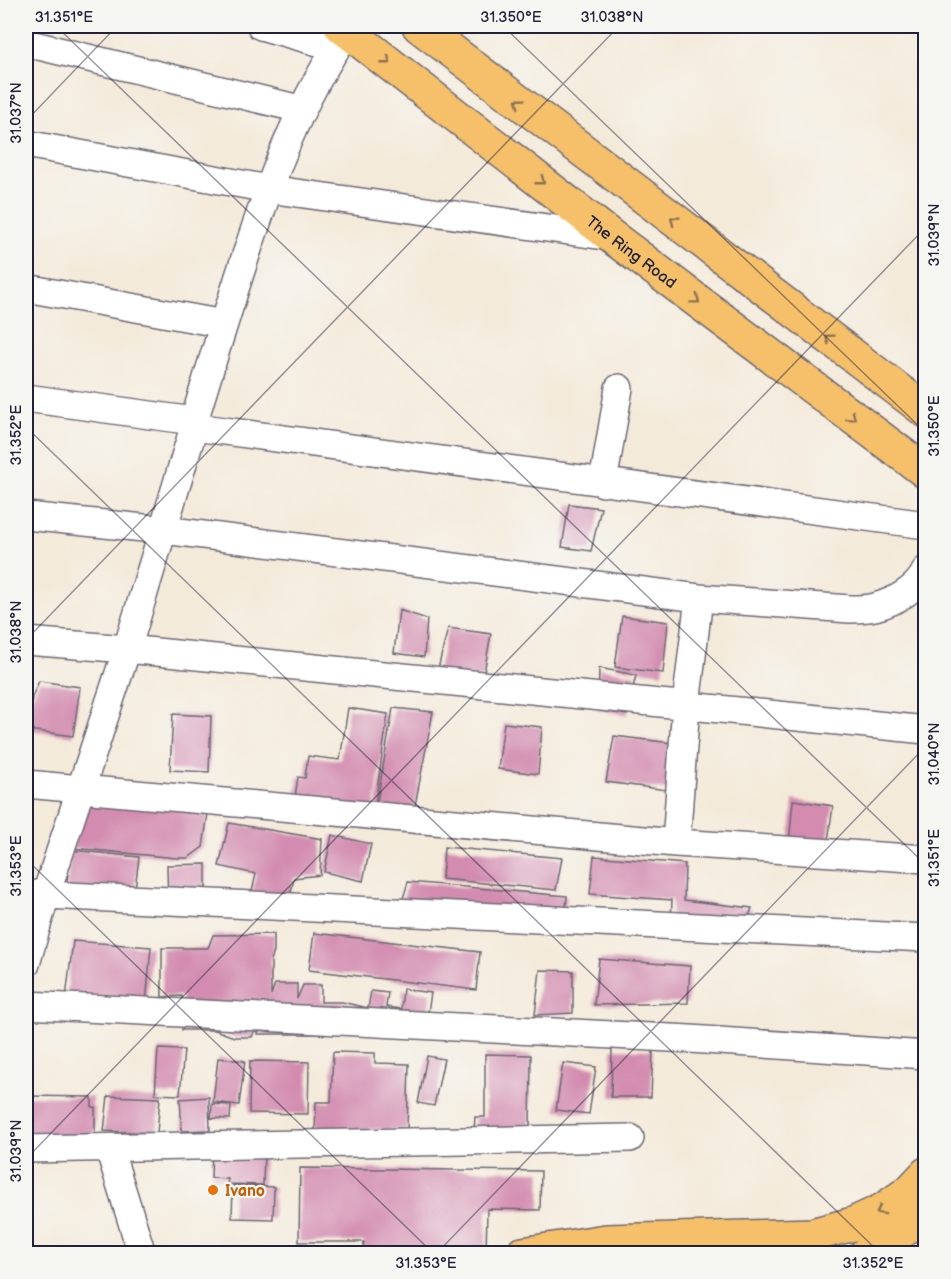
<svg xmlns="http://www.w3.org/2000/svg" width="951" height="1279" font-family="'Balsamiq Sans',sans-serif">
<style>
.building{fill:#d38cb0}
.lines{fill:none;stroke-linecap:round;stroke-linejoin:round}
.minor-casing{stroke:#6c6873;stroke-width:30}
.major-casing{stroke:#6c6873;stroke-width:36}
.highway-casing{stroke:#6c6873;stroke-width:36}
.minor{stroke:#fff;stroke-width:27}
.major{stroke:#f6c06b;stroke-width:33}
.highway{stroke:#f6c06b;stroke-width:33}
.oneway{stroke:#8c7153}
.ticks{fill:none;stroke:#22223b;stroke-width:1.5;stroke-opacity:0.45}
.food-dot{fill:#e8710a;stroke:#f6f6f2;stroke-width:2}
.labels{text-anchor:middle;stroke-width:4.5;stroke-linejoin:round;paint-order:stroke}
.street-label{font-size:16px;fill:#22223b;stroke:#f6f6f2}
.food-label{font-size:16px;font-weight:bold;fill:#c56008;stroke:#f6f6f2;text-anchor:start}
.neatline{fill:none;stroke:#22223b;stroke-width:2}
.ticks-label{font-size:15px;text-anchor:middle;fill:#22223b}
</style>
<rect width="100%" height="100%" fill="#f6f6f2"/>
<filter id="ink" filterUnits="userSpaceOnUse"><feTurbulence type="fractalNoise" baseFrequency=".0167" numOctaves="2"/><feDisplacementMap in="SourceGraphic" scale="12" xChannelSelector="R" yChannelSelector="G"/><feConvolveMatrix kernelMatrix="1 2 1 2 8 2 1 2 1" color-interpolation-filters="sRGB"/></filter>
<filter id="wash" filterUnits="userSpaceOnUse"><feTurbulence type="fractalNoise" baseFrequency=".008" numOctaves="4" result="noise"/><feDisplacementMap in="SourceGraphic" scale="24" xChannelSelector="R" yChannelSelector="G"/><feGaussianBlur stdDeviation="1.35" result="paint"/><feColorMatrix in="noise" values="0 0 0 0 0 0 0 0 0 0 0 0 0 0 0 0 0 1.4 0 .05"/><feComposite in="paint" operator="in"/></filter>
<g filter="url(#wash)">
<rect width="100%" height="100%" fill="#f4eada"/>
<g id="blocks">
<path class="building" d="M569,504L601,508L591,551L562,547Z
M399,610L427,619L424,657L394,653Z
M622,616L668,622L663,673L615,667Z
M448,628L491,634L483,678L437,673Z
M599,668L636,675L627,715L598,710Z
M39,681L80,687L73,736L28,730L32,697Z
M348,708L388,714L373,818L293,810L298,777L305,778L308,756L340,760Z
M393,708L433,712L413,816L375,814Z
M173,714L211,716L209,772L170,770Z
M504,723L542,727L538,774L498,769Z
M614,736L680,744L674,791L606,782Z
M111,787L210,800L203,847L188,858H177L72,848L86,808Z
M793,800L833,806L827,848L789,845Z
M229,823L322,839L320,875L294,878L286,913L249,905L256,874L219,866Z
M332,835L371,844L363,881L324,872Z
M444,847L562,858L556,890L442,879Z
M71,850L139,857L134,897L66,889Z
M594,856L685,864L684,900L752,908L740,940L670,939L672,900L590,894Z
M206,864V906L168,907L167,865Z
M408,882L567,896L564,934L396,921Z
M314,933L480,952L476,990L309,970Z
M274,934V952L271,960V995L275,984H297V999L303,985H321V1002H342L368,1008L371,991L388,993L386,1007L401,1009L403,989L431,993L425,1032L322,1024L317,1034H258V1022L252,1037H234L215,1030H182V996L162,997V948H208L213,935Z
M73,941L151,947L146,1004L66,998Z
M599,959L690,966L688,1003L594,1005Z
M540,970L573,971V1013L535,1015Z
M158,1049L184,1050L180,1095L155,1094Z
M612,1049L653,1050L651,1097H611Z
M333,1052L375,1053V1063L409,1064L407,1130L368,1129L367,1136L315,1135L316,1102H331Z
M485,1054L531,1055L530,1130H474L475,1117H485Z
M427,1056L444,1059L434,1106L418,1103Z
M218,1058L245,1061L239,1105L213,1102Z
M250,1061L309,1062L308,1114L249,1113Z
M563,1063L596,1067L589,1114L556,1110Z
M26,1096L92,1097V1107H95V1136L26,1137Z
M108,1096L160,1098L157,1133L104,1131Z
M209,1097L210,1130L182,1131L180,1099Z
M212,1104L231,1105L230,1119L211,1118Z
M212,1149L264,1151L263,1185L227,1184L228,1179L211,1178Z
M300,1168L541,1171L540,1210L487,1209L486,1253H363L364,1242H299Z
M233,1185L274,1187L273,1219L232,1218Z"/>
</g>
</g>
<g filter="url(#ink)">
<use href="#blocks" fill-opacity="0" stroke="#6c6873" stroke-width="1.5"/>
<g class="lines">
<g class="minor-casing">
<path id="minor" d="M261,26L336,47
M26,43L300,109
M26,144L268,189L612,237
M26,288L224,324
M26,398L194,421
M194,427L926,525
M603,483L619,388
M26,516L164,530L699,598L850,609C858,609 867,609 875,607C894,602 918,589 926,570
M26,641L127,649L926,730
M26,784L676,843L926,859
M676,843L686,705L699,598
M26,894L926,938
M26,964L46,894L127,649L194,427V421C211,365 228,310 246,255C273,174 299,101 348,31
M26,1005L690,1039L926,1055
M109,1148L142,1254
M26,1149L630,1138"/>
</g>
<g class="major-casing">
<path id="major" d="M522,1254L606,1241L812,1235L853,1224L883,1210L910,1191L926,1174
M866,1254L891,1240L926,1213"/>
</g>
<g class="highway-casing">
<g id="highway">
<path id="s1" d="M341,26L612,237L926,472"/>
<path d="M419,26L926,411"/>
</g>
</g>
<use href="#minor" class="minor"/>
<use href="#major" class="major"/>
<use href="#highway" class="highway"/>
</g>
<defs><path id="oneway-chevron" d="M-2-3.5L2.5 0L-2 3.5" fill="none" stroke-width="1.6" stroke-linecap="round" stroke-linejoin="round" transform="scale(1.5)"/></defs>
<g class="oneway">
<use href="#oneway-chevron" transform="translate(387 61) rotate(38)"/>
<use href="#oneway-chevron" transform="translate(519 102) rotate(-143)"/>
<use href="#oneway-chevron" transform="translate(541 181) rotate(38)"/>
<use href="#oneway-chevron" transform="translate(674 220) rotate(-143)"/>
<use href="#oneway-chevron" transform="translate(696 300) rotate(37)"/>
<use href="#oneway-chevron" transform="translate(829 338) rotate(-143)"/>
<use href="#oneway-chevron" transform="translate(852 417) rotate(37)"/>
<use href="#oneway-chevron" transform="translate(880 1211) rotate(151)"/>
</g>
</g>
<path class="ticks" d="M56,26L926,865M503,26L926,433M26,121L117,26M26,427L881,1254M26,640L619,26M26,859L434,1254M26,1159L926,227M436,1254L926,746"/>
<circle class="food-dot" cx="213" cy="1190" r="6"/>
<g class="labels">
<g class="street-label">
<text dy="6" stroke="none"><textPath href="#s1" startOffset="368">The Ring Road</textPath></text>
</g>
<g class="food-label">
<text x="225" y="1196">Ivano</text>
</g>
</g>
<rect width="951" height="1279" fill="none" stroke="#f6f6f2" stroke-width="66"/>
<rect x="33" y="33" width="885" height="1213" class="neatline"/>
<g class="ticks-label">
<text x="64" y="22">31.351°E</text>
<text x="511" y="22">31.350°E</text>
<text x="612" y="22">31.038°N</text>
<text transform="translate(16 113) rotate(-90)" y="5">31.037°N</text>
<text transform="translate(934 235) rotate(-90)" y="5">31.039°N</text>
<text transform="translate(934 426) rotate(-90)" y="5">31.350°E</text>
<text transform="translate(16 435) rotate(-90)" y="5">31.352°E</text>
<text transform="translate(16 632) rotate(-90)" y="5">31.038°N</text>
<text transform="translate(934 754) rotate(-90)" y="5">31.040°N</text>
<text transform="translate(934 858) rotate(-90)" y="5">31.351°E</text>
<text transform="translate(16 866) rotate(-90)" y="5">31.353°E</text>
<text transform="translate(16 1151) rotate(-90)" y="5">31.039°N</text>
<text x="426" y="1268">31.353°E</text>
<text x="873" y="1268">31.352°E</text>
</g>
</svg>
